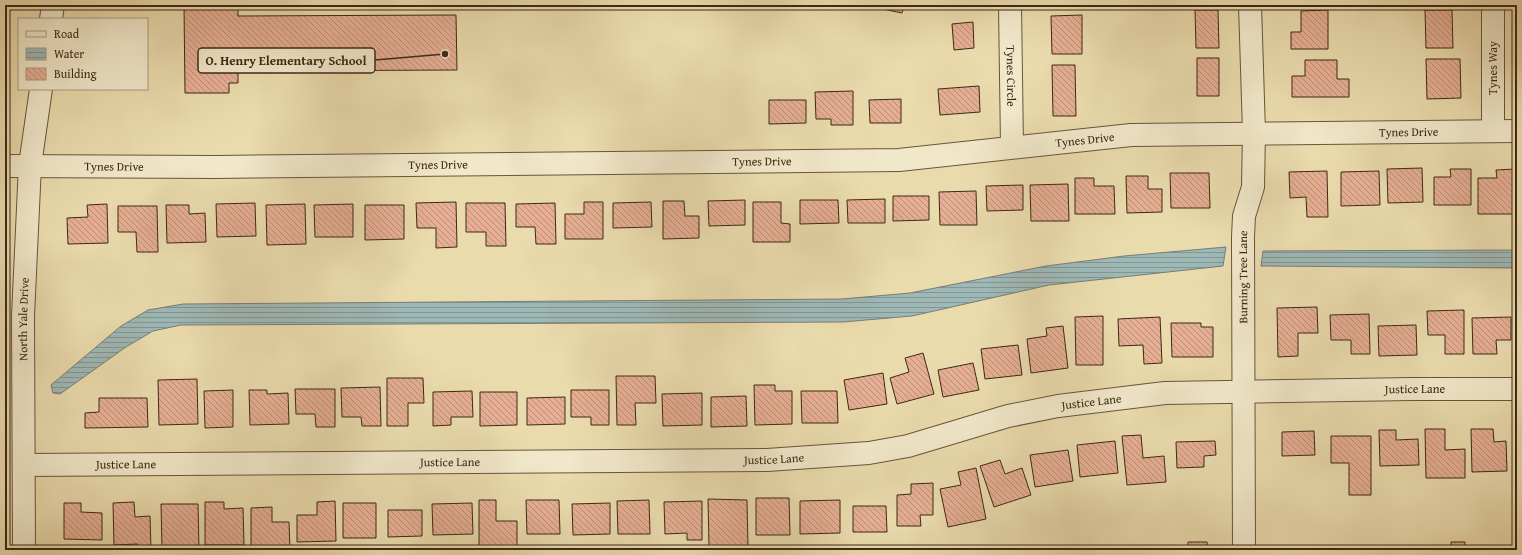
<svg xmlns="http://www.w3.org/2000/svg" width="1522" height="555" font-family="'Gentium Book Plus',serif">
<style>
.water{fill:url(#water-rules);stroke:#777e76}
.building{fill:url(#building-back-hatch);stroke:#3d2817}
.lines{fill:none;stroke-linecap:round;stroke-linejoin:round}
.minor-casing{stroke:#68553c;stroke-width:24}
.minor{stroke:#f1e8ca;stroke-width:22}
.labels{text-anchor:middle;stroke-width:3;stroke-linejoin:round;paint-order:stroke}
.street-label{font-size:12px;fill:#3d2817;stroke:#f1e8ca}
.leader{fill:none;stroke:#3d2817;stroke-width:1.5}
.callout-dot{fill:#3d2817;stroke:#f1e8ca;stroke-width:1.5}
.callout{fill:#f1e8ca;stroke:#3d2817;stroke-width:1.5}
.callout-label{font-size:13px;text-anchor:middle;font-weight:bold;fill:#3d2817}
</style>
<defs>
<pattern id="water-rules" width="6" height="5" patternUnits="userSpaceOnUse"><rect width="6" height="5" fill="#9eb8b6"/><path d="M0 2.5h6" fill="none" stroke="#829693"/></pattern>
<pattern id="building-back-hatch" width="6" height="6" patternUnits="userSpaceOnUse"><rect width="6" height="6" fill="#e6af93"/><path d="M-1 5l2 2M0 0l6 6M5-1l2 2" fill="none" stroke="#bc8e77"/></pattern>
</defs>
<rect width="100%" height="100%" fill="#eadbad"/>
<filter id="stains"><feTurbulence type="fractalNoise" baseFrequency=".005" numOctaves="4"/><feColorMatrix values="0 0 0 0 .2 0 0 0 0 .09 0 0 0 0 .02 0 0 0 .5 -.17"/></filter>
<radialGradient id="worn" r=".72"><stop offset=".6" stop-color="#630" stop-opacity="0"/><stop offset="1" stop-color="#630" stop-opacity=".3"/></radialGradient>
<path class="water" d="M1226,247L1223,266L1049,285L912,316L843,322L181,325L153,331L126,347L60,394L53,393L51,385L121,326L148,310L183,304L842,299L910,293L1046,266L1124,256Z
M1517,250V268L1261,266L1263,251Z"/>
<path class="building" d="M5,5H18V8L5,9Z
M184,5H287L238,7V16L456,15L457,70L238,71V83H229V93H185Z
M864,5H904L902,13Z
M1195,10H1218L1219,48H1196Z
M1328,10V49H1291V32H1301V11Z
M1425,10H1452L1453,48H1426Z
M1082,15V54H1052L1051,16Z
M973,22L974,48L954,50L952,24Z
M1197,58H1219V96H1197Z
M1426,59H1460L1461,98L1427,99Z
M1305,60H1337V79H1349V97H1292V76H1305Z
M1052,65H1075L1076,116H1053Z
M979,86L980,112L940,115L938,89Z
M853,91V125H831V119H816L815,92Z
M901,99V123H870L869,100Z
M769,100H806V123L769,124Z
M1422,168L1423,202L1388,203L1387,169Z
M1450,169H1471V205H1434V177H1451Z
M1516,169L1517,214H1478V178H1497L1496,170Z
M1327,171L1328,217H1307L1306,197L1290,198L1289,172Z
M1379,171L1380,205L1341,206V172Z
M1170,173H1209L1210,208H1171Z
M1126,176H1148V189H1162V212L1127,213Z
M1075,178H1094V186H1114L1115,214H1075Z
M1068,184L1069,221H1031L1030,185Z
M1023,185V210L987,211L986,186Z
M976,191L977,225H940L939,192Z
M893,196H929V220L893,221Z
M885,199V223H848L847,200Z
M745,200V225L709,226L708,201Z
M800,200H838L839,223L800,224Z
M663,201H684L685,216H699V238L663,239Z
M456,202L457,247L436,248V228H417L416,203Z
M584,202H603V239H565V214H584Z
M651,202L652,227L613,228V203Z
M753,202H781V223L790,224V242H753Z
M255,203L256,236L217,237L216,204Z
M466,203H505L506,246H486V232H466Z
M555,203L556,244H536L535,227H516V204Z
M107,204L108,243L68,244L67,218L88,217L87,205Z
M305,204L306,244L267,245L266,205Z
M353,204V237H315L314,205Z
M166,205H189V214L205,213L206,242L167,243Z
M365,205H404V239L365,240Z
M118,206H157L158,252H137L136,232H118Z
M1317,307L1318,333H1298V356L1278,357L1277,308Z
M1464,310V354H1445V335H1428L1427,311Z
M1369,314L1370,354H1351V340H1331L1330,315Z
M1103,316V365H1076L1075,317Z
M1160,317L1162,363L1144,364L1143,345L1119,346L1118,319Z
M1511,317V340H1496L1497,354H1473L1472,318Z
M1171,323H1201V327H1213V357H1172Z
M1416,325L1417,355L1379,356L1378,326Z
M1063,326L1068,368L1031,373L1027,339L1047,336L1046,328Z
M1018,345L1022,375L985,379L981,349Z
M923,353L934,394L897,404L890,378L909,372L905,358Z
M973,363L979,390L943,397L938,370Z
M883,373L887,404L849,410L844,380Z
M616,376H655L656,403H635L636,425H617Z
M387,378H423L424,403H408V426H387Z
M197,379L198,424L159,425L158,380Z
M754,385H775V391H792V424L755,425Z
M380,387L381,426H362L361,417H342L341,388Z
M295,389H335V427H316L315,414H296Z
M233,390V427L205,428L204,391Z
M249,390H267V394L288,393L289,424L250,425Z
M571,390H609V425H591V417H571Z
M472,391L473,417H451V425L433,426V392Z
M801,391H837L838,423H802Z
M480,392H517V425L480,426Z
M702,393V425L663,426L662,394Z
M746,396L747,426L711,427V397Z
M565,397V424L527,425V398Z
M99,398H147L148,427L85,428V413L99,412Z
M1425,429H1445V450L1465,449V478H1426Z
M1471,429H1493L1494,442L1506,441L1507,471L1472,472Z
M1379,430H1396V440L1418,439L1419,465L1380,466Z
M1314,431L1315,455L1282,456V432Z
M1141,435L1143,458L1164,456L1166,482L1127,485L1122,436Z
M1331,436H1371V495H1349V463H1331Z
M1115,441L1118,473L1080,477L1077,445Z
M1215,441L1216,455L1204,456V467L1177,468L1176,442Z
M1068,450L1073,481L1035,487L1030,455Z
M1000,460L1005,474L1022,468L1031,495L994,507L980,466Z
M976,468L986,519L948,527L940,489L961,485L958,472Z
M933,483V515H920L921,526H897V495L911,494V484Z
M756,498H789L790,535H756Z
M708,499L747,500L748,547H709Z
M479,500H496V521H517V548H479Z
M526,500H559L560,534H527Z
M649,500L650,534H618L617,501Z
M840,500V533L800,534V501Z
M335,501L336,541L297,542V515H317V502Z
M702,501V540H687V533L665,534L664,502Z
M134,502L135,517L150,516L151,550H138V544L114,545L113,503Z
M205,502H224V509L243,508L244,545H205Z
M64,503H81V512L102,513V540L64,539Z
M343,503H376V538H343Z
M472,503L473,534L433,535L432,504Z
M610,503V534L573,535L572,504Z
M161,504H198L199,550H162Z
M853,506H886L887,532H853Z
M272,507V522H289L290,550H251V508Z
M388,510H422V536L388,537Z
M1188,542H1207L1208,550H1188Z
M1451,542H1465V550H1451Z
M1379,546H1416V550H1379Z
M1331,548H1370V550H1332Z"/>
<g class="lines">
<g class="minor-casing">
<g id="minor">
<path id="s1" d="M1010,5L1012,147"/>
<path d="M51,19L53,5"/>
<path d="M1493,131V5"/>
<path id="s2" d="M5,166L216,167L899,160L1131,135L1517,131"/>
<path id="s3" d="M24,465L767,460L869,453L908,446L1008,416L1058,406L1165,393L1412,389H1517"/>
<path id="s4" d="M24,550L23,316L30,165L41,89"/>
<path id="s5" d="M1244,550L1243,237L1244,216L1253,187L1254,132L1250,5"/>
</g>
</g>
<use href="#minor" class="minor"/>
</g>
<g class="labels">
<g class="street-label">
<text transform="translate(1493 68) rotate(-90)" y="4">Tynes Way</text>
<text dy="4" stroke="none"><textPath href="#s1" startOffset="71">Tynes Circle</textPath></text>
<text dy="4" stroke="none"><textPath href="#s2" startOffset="1405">Tynes Drive</textPath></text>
<text dy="4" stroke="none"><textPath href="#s2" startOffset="1081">Tynes Drive</textPath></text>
<text dy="4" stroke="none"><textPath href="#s2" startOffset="757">Tynes Drive</textPath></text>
<text dy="4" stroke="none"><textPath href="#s2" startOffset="433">Tynes Drive</textPath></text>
<text dy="4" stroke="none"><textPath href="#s2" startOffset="109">Tynes Drive</textPath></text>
<text dy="4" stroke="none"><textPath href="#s5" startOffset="273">Burning Tree Lane</textPath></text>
<text dy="4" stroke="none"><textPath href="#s4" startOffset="231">North Yale Drive</textPath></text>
<text dy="4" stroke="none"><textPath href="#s3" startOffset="1398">Justice Lane</textPath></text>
<text dy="4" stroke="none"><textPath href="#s3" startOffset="1074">Justice Lane</textPath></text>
<text dy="4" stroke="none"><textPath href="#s3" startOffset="750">Justice Lane</textPath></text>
<text dy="4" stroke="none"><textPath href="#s3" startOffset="426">Justice Lane</textPath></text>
<text dy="4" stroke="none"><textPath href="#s3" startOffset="102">Justice Lane</textPath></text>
</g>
</g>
<path class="leader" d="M445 54L375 60"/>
<circle class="callout-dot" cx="445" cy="54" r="4"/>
<rect class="callout" x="198" y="48" width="177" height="25" rx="4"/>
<g class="callout-label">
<text x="286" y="65">O. Henry Elementary School</text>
</g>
<rect width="1522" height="555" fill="none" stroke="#eadbad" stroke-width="20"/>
<rect x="6" y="6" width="1510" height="543" fill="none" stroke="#3d2817" stroke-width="2"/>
<rect x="10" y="10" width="1502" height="535" fill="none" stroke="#3d2817"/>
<rect x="18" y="18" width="130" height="72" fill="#f1e8ca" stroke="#a99b82"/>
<rect x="26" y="31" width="20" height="6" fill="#f1e8ca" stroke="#a99b82"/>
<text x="54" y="38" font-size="12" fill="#3d2817">Road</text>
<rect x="26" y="48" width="20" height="12" fill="url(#water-rules)" stroke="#a99b82"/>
<text x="54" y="58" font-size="12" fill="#3d2817">Water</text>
<rect x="26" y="68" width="20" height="12" fill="url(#building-back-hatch)" stroke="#a99b82"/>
<text x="54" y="78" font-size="12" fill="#3d2817">Building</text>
<rect width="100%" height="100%" filter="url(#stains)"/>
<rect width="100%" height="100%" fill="url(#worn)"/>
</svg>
